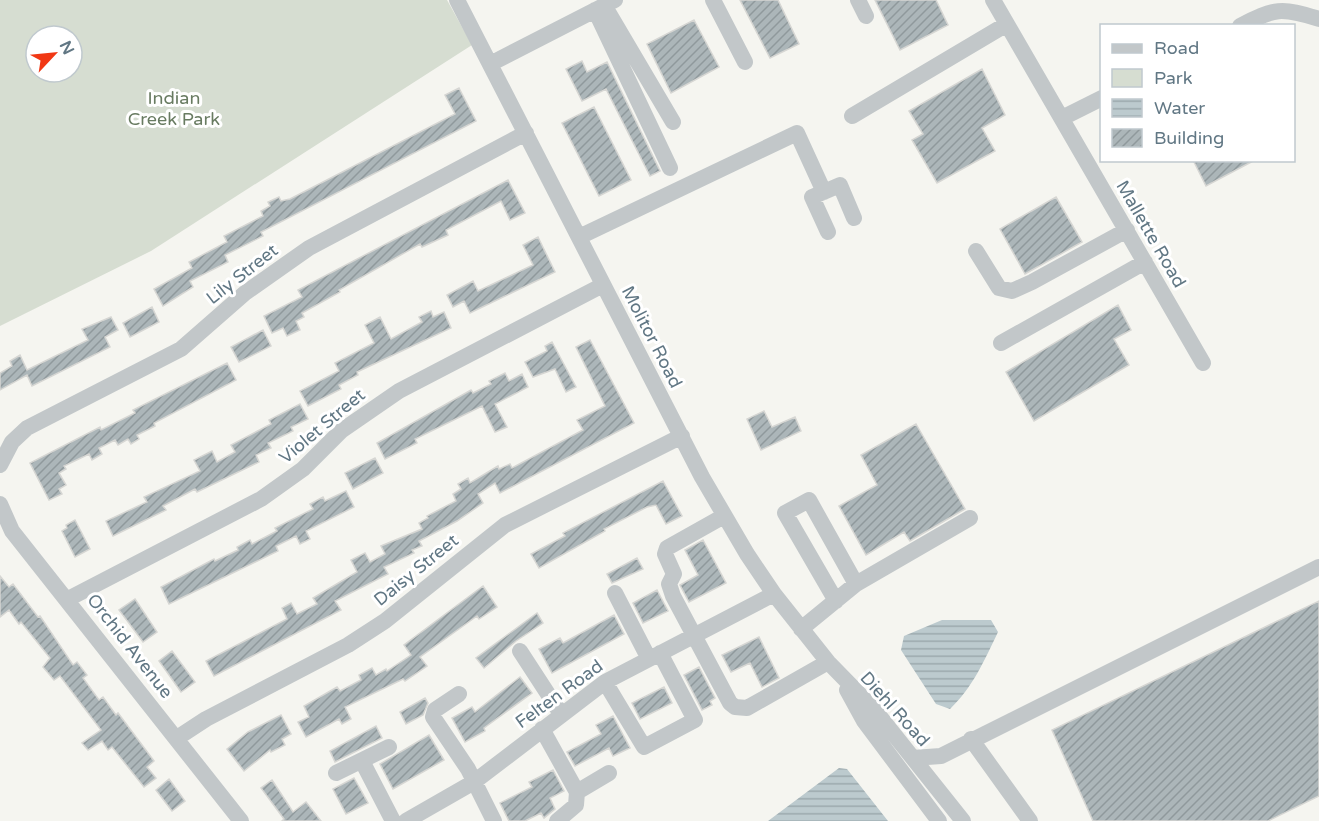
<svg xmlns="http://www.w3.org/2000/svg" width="1319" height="821" font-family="'Varela Round',sans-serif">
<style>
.green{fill:#d6ddd1;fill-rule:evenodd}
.water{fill:url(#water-rules)}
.building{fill:url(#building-hatch);stroke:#d6d6d3;stroke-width:1.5}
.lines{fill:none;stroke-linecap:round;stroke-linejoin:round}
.minor{stroke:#c2c7c9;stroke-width:16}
.labels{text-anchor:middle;stroke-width:6;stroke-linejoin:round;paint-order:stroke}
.park-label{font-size:18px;fill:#687b61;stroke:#fff}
.street-label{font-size:18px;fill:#617784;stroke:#fff}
</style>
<defs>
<pattern id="water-rules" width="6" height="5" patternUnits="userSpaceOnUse" patternTransform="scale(1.5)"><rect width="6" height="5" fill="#bccace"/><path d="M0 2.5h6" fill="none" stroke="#9ca9ad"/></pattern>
<pattern id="building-hatch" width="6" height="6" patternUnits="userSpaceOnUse" patternTransform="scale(1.5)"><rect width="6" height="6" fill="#acb6b9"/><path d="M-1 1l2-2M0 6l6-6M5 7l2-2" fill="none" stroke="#8f999c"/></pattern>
</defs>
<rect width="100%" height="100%" fill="#f5f5f0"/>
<path class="green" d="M0,0H447L472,45L151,251L0,326ZM36,36H72V72H36Z"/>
<path class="water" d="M942,620H991L998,632C984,661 973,687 950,709L936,704L901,650L904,636Z
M839,768L847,769L888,821H768Z"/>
<path class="building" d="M740,0H778L799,44L770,58Z
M875,0H936L948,25L900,50Z
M694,20L719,67L671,93L647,44Z
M582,61L587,72L607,62L660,171L650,176L606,89L582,101L566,69Z
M982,69L1005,115L982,128L995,151L937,183L912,140L923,134L909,111Z
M459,88L476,121L261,232L263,236L225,255L228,262L190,281L193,287L163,306L154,289L192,268L189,262L227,242L224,236L263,216L261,211L270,206L268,202L279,197L281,201L290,199L455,114L445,95Z
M594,107L631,180L599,196L562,123Z
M1193,160H1255L1206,186Z
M508,180L525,213L510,220L501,201L446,230L448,235L422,247L420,244L339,290L340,292L302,313L304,317L296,321L300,330L287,336L283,328L272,333L264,316L302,297L298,290Z
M1056,197L1082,242L1025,274L1000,229Z
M538,237L555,272L470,313L464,301L453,307L447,295L473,281L478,291L533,265L523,245Z
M1118,305L1131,330L1114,339L1129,365L1034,421L1006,372Z
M152,307L159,322L130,337L123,323Z
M431,311L433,317L444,312L451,328L357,372L358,375L339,385L341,389L308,406L300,391L339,371L335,363L374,343L365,325L380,317L391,339L422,322L419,317Z
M111,317L118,330L105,337L110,347L32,386L27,375L0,390V373L12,366L10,361L20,355L27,370L88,340L82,329Z
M263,330L271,346L239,362L231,347Z
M590,340L634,423L500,493L495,483L478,494L483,503L457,521L419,541L422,546L412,550L414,553L384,567L388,574L335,601L341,610L214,676L206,661L287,619L282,608L291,603L297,614L317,604L313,598L357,572L351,560L365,553L370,562L385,554L381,546L422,529L419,523L428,518L427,516L456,501L453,494L461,489L458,484L468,478L470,483L498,466L499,469L510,464L512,468L583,430L577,420L605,406L576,347Z
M552,342L576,387L566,392L555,369L533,377L525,362L547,351L545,346Z
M227,363L236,380L154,423L155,426L137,435L139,439L131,444L128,439L118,445L115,440L99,448L102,454L92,460L89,454L64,466L66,469L59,473L66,485L59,489L62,494L49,500L30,463L100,427L101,430L135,413L133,410Z
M505,373L509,381L522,374L528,387L495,404L507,427L495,432L482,406L415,439L417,443L385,459L377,443L471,390L473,393L491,384L489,381Z
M300,404L308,419L291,427L293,431L268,443L271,448L256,455L259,462L197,492L195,489L163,506L166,510L113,536L106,521L147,502L144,497L200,471L194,460L212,451L217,462L235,452L231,445L271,424L269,420Z
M764,411L772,427L795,417L801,431L761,450L747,419Z
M916,424L965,509L910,541L904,532L866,555L839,506L877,485L861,455Z
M375,458L383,473L353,489L345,473Z
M663,481L682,516L666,524L656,505L647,507L604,529L605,531L539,568L531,554L565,536L563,533Z
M346,491L354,507L306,531L310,539L300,544L296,536L276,546L278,551L169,604L161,587L214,559L215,561L238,550L237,547L250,540L252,544L277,531L275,528L313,509L310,504L323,497L325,501Z
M75,520L90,549L75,557L62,531L67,528L66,525Z
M703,540L726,583L689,602L680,585L698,575L685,550Z
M637,558L643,569L612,583L607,574Z
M0,576L9,587L13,584L38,617L40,616L73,665L77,662L87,675L83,678L99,700L103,697L116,715L118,713L154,761L147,767L156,778L144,787L112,747L108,750L102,741L88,750L82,743L101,730L60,676L54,680L43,667L50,658L21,622L19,624L9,610L0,617Z
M483,586L497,607L479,619L477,616L420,657L427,666L405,681L403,679L345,707L351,719L342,724L339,719L306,737L298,722L309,717L304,706L337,687L340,691L361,680L359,675L372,668L376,675L386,669L387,671L411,655L404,645Z
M657,590L668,611L643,623L633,603Z
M135,599L157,632L143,642L119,610Z
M1319,601V796L1268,821H1093L1052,730Z
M537,613L543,623L516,641L484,668L476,658Z
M614,615L624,634L552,673L539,649L560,638L563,643Z
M759,637L779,678L762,687L750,663L731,672L722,655Z
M172,651L195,682L181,692L159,661Z
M699,667L715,698L710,701L712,705L702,710L684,675Z
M520,677L532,693L484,728L485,731L465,742L452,718L472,707L475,712Z
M664,687L672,703L640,719L632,703Z
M425,698L428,703L423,715L406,724L400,712Z
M281,715L291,734L282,739L285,745L271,752L270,750L244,771L227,749L248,732Z
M613,716L630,748L613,756L609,748L575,766L567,752L601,734L596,725Z
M376,726L382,738L335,762L330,751Z
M429,735L444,760L393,789L380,764Z
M553,770L564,791L550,798L555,809L544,818L541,813L525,821H509L500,803L532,787L529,782Z
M354,778L368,803L346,814L333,789Z
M169,779L185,801L172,811L156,790Z
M272,780L293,812L306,802L321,821H282L284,819L261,788Z"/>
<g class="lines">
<path class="minor" d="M457,0L702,477L747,554L774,594L828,662L873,708L963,821
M713,0L745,62
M858,0L866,16
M993,0L1203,363
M604,5L673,122
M595,10L670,168
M1240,26C1274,8 1282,7 1319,19
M490,64L615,0
M852,116L1007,24
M1062,118L1102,98
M828,232L812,197L840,185L854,218
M579,237L797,133L824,192
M976,251L999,288L1012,291L1032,282L1127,230
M1001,343L1145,262
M0,465L12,442L27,428L181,349L245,293L309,248L526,133
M0,504L12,531L241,821
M724,516L667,548L665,554L674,574L669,584L673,596L730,703L735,707L747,708L828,662
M615,593L649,659
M68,599L261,499L303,469L341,431L399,391L603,285
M836,601L785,513L809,500L856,584
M801,629L856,584L970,518
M520,651L561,714
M605,682L644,747L695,720L660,653
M847,690L864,721L939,821
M459,694L435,710L433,717L468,769L494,821
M542,729L577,792L576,805L557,821
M177,738L206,719L348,645L385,621L505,525L682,436
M971,739L1030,821
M913,758L941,756L1319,567
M362,761L393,821
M336,773L389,747
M577,792L609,773
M406,821L474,782L605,682L774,594"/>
</g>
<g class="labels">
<g class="park-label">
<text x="174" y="104">Indian<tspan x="174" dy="21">Creek Park</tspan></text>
</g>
<g class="street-label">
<text transform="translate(1151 234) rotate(60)" y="6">Mallette Road</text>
<text transform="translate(242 274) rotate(-38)" y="6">Lily Street</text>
<text transform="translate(652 337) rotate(63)" y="6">Molitor Road</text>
<text transform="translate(322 426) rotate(-40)" y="6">Violet Street</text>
<text transform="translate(416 570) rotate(-39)" y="6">Daisy Street</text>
<text transform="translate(130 646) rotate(52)" y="6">Orchid Avenue</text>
<text transform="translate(559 694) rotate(-36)" y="6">Felten Road</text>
<text transform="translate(895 709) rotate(48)" y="6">Diehl Road</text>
</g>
</g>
<rect x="1100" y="24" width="195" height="138" fill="#ffffff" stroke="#c0c9ce" stroke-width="1.5"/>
<rect x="1112" y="44" width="30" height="9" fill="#c2c7c9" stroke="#c0c9ce" stroke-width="1.5"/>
<text x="1154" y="54" font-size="18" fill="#617784">Road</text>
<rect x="1112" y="69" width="30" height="18" fill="#d6ddd1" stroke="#c0c9ce" stroke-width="1.5"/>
<text x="1154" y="84" font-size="18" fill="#617784">Park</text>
<rect x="1112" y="99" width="30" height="18" fill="url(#water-rules)" stroke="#c0c9ce" stroke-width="1.5"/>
<text x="1154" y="114" font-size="18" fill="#617784">Water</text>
<rect x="1112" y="129" width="30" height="18" fill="url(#building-hatch)" stroke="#c0c9ce" stroke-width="1.5"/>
<text x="1154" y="144" font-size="18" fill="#617784">Building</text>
<g transform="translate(54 54) rotate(64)"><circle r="28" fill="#ffffff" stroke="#c0c9ce" stroke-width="1.5"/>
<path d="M0-4.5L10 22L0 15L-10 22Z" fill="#f13814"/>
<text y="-9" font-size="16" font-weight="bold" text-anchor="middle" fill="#617784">N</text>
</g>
</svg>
